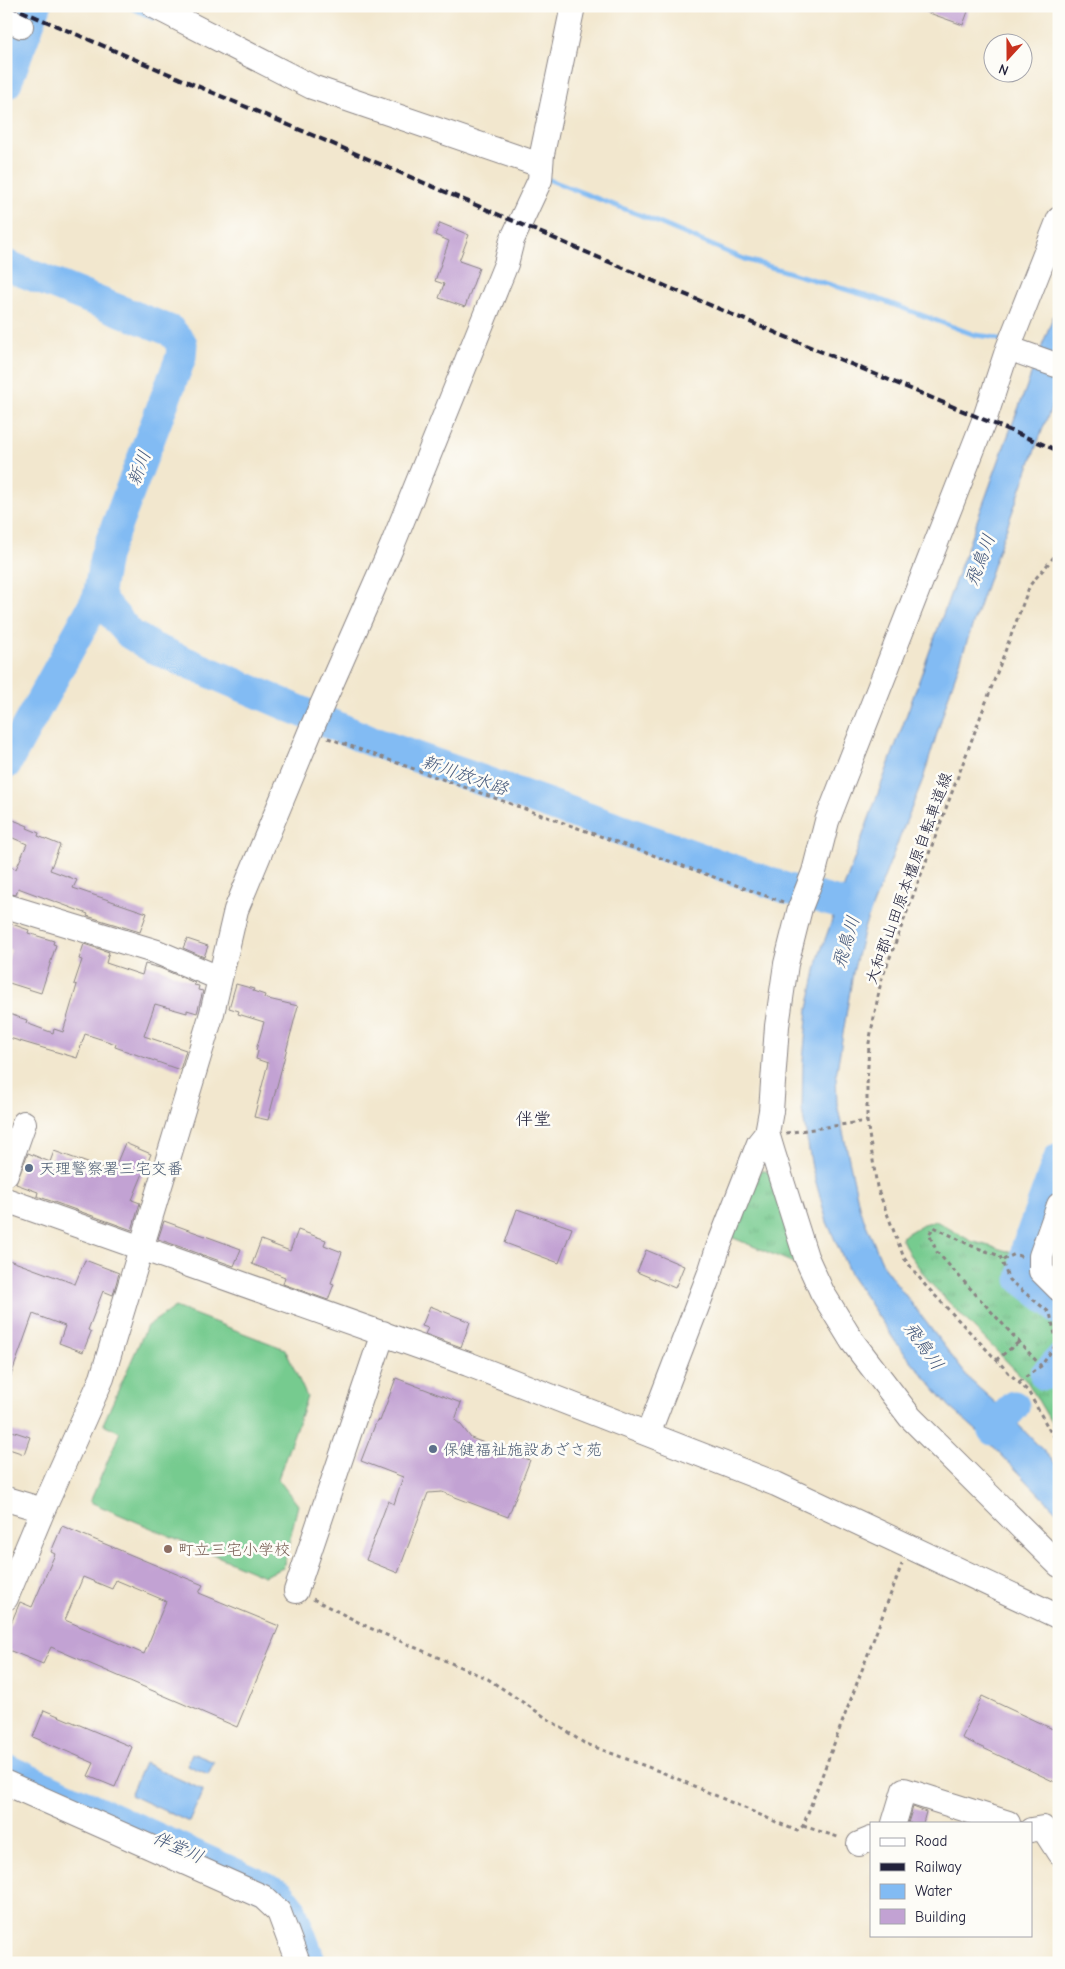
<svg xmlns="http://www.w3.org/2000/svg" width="1065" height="1969" font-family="'Comic Neue','Klee One',sans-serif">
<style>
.grass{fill:url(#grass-tufts);stroke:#4c7665}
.pitch{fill:#76cb8f;stroke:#4c7665}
.water{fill:#82bbf3;stroke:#526e97}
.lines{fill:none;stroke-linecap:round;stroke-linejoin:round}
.stream{stroke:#82bbf3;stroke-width:5}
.river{stroke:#82bbf3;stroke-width:31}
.building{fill:#c2a2d3;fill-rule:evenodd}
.minor-casing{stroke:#8a8484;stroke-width:26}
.path{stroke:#8a8484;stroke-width:3;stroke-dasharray:4 4;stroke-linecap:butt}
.minor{stroke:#fff;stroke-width:24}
.rail{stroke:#22223b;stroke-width:4;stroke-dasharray:8 4;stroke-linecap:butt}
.service-dot{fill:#5c6f8a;stroke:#fdfcf7;stroke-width:2}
.education-dot{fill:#8d6e63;stroke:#fdfcf7;stroke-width:2}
.labels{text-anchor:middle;stroke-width:5;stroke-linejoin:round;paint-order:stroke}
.street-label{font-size:16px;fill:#22223b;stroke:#fdfcf7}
.service-label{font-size:16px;fill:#4e5e75;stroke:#fdfcf7;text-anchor:start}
.education-label{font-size:16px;fill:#785e54;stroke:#fdfcf7;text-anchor:start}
.water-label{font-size:18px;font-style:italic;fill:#44587b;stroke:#fdfcf7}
.neighbourhood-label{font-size:18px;fill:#22223b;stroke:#fdfcf7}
</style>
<defs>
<pattern id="grass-tufts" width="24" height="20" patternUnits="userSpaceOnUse" patternTransform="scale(1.25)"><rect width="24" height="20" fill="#76cb8f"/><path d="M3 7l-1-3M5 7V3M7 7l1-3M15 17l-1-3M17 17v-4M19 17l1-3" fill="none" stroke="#66ae7c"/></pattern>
</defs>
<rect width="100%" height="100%" fill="#fdfcf7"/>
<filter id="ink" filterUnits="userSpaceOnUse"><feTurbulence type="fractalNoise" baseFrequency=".02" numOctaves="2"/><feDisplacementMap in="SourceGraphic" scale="10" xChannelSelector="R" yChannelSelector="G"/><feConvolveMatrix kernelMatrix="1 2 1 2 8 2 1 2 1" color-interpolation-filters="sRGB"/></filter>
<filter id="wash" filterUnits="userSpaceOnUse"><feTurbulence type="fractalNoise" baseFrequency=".0096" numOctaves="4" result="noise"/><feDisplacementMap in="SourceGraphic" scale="20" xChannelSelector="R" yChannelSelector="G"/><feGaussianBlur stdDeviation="1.12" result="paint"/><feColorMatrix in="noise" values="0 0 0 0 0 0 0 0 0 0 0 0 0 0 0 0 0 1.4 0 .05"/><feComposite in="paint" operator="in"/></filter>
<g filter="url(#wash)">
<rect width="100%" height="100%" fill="#f2e7ce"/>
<path class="grass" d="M760,1171H766L771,1174L801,1266L731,1237Z
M936,1221L971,1241L1011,1252L1018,1260L1030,1265L1059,1298V1433L1055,1429L1028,1383L931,1284L909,1254L901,1237L923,1224Z"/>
<path class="pitch" d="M175,1307L285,1349L307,1397L278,1479L298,1505L283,1568L264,1576L90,1502L120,1432L103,1424L147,1326Z"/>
<path class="water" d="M1059,301V389L1043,428L996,557L950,691L923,779L864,928L853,973L836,1076L837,1104L860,1210L884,1267L970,1380L1007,1413L1059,1467V1514L985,1438L949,1406L897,1344L851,1276L827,1222L812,1168L802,1110L803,1060L808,1009L819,956L1006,441Z
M192,1753L214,1762L208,1774L187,1765Z
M144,1763L203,1790L189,1822L130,1795Z"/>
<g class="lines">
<path class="stream" d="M128,6L153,18
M547,179L645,217L744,259L881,300L975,335L992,337L1004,341"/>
<path class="river" d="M6,84L36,6
M6,265L171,331L182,344L181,357L105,556L98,597L6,764
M98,597L130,634L153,648L368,740L788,889L856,908
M1059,1158L1027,1246L1022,1279L1057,1306L1059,1310
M1045,1375L1059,1360
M993,1430L1014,1406
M6,1769L280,1894L290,1907L311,1963"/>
</g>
<g id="blocks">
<path class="building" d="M916,6H970L963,25L915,8Z
M440,223L469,235L459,261L479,268L465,307L439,298L444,284L435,281L449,241L435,235Z
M6,817L28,826L27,828L39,833L38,836L60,845L50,870L77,880L73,888L147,913L140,932L87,916L88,914L18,888L16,895L6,893V865L16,869L27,844L6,835Z
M6,922L29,930L28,933L54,941L53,944L56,945L41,993L6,982V966L11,950L6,948Z
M187,939L208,946L204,957L183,948Z
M84,944L109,952L106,963L142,975L145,964L160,968L195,983L194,985L199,986L198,990L203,991L197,1013L187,1010V1013L155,1004L144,1036L186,1050L180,1070L115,1047L116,1044L85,1034L77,1058L6,1037V1013L27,1020L26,1023L53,1033L54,1029L63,1032L77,985L74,984L82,960L79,959Z
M236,984L254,989L253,991L265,995L264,998L298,1006L268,1120L254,1117L268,1063L256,1059L258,1051L256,1050L264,1022L238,1014L239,1011L229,1008Z
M125,1143L151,1154L132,1200L140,1203L132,1230L37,1196L38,1192L16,1184L28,1153L50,1162L54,1151L113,1172Z
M517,1209L572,1228L559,1263L505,1243Z
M164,1221L241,1249L234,1266L158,1239Z
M298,1230L326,1240L324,1245L342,1252L331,1283L334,1284L328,1300L283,1284L285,1277L252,1264L261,1240L290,1251Z
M646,1250L684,1266L675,1288L637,1272Z
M6,1259L75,1284L85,1260L119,1273L113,1295L103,1291L88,1330L91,1332L83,1352L59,1343L65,1326L33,1314L8,1384H6Z
M430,1306L470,1322L461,1347L425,1334L428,1328L422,1326Z
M396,1378L461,1403L455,1420L461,1425L471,1438L530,1460L508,1517L442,1492L428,1493L398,1573L366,1560L388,1501L394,1504L403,1477L361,1461L377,1420L380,1421Z
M6,1429L30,1437L24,1454L6,1448Z
M62,1526L203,1585L199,1593L279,1626L237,1727L51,1647L43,1664L6,1649V1635L20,1602L32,1607L55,1554L51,1552ZM83,1577L112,1589L116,1580L166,1601L144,1654L65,1620Z
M982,1696L1059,1732V1784L962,1738Z
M44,1710L132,1747L115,1787L88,1776L94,1763L33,1737Z
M913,1807L926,1812L923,1823H908Z"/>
</g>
</g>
<g filter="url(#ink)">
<use href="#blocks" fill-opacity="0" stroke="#8a8484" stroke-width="1"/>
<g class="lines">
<g class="minor-casing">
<path id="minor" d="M154,6L312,87L540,165
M6,18L21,26
M1059,219L1008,348L985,418L827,821L814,872L800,908L786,964L777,1026L771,1111L767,1133L773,1153L806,1257L822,1292L852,1341L910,1417L1059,1565
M1008,348L1059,366
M6,906L157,952L219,978
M6,1174L24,1123
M6,1200L468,1364L776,1484L1059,1617
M1059,1205L1041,1256V1271L1059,1289
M648,1434L711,1270L718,1248L759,1143L767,1133
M6,1499L43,1510
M296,1591L383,1333
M6,1598L43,1510L102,1378L212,1013L236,910L310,732L392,546L506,264L512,240L540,180L542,154L573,6
M6,1783L263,1897L279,1912L298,1963
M894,1823L904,1790L1008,1823
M1031,1830L1043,1828L1059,1853
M859,1844L871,1839"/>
</g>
<path class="path" d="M1059,551L1030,585L881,981L869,1043L867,1087V1121L877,1187L904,1258L925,1285L1009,1373L1028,1391L1051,1433L1059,1441
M328,738L783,902
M786,1133L867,1121
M1003,1260L1015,1254L1022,1257
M996,1360L1019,1342
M1019,1382L1041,1366L1057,1343L1050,1313L1009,1280L1000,1256L972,1246L934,1227L929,1234L937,1252L1041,1366
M313,1599L370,1628L488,1679L584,1743L664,1773L797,1831L803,1826L902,1564
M803,1826L841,1838"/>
<use href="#minor" class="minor"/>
<path class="rail" d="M10,6L731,314L1059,451"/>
</g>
</g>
<g class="service-dot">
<circle cx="29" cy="1168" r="5"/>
<circle cx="433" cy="1449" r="5"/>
</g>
<circle class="education-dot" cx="168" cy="1549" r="5"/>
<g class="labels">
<g class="street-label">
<text transform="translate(908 878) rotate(-70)" y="6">大和郡山田原本橿原自転車道線</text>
</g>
<g class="service-label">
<text x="39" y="1174">天理警察署三宅交番</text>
<text x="443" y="1455">保健福祉施設あざさ苑</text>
</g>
<g class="education-label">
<text x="178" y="1555">町立三宅小学校</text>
</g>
<g class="water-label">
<text transform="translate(139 468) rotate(-69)" y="6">新川</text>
<text transform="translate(980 560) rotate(-69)" y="6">飛鳥川</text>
<text transform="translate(465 775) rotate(19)" y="6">新川放水路</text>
<text transform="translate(846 942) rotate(-73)" y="6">飛鳥川</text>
<text transform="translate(924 1346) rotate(55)" y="6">飛鳥川</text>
<text transform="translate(178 1847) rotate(24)" y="6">伴堂川</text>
</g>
<g class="neighbourhood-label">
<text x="533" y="1125">伴堂</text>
</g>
</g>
<rect width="1065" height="1969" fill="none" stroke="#fdfcf7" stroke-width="25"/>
<rect x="870" y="1822" width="162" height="115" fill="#fdfcf7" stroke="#a5a5ac"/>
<rect x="880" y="1838" width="25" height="8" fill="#ffffff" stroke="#a5a5ac"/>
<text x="915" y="1846" font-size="15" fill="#22223b">Road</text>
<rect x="880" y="1863" width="25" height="8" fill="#22223b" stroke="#a5a5ac"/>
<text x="915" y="1872" font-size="15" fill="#22223b">Railway</text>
<rect x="880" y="1884" width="25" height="15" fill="#82bbf3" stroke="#a5a5ac"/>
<text x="915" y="1896" font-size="15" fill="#22223b">Water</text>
<rect x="880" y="1909" width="25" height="15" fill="#c2a2d3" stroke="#a5a5ac"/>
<text x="915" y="1922" font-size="15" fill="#22223b">Building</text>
<g transform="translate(1008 58) rotate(201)"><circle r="24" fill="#fdfcf7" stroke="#a5a5ac"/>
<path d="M0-4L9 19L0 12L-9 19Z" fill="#c8321e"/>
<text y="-8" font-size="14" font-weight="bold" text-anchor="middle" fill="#22223b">N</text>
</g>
</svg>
